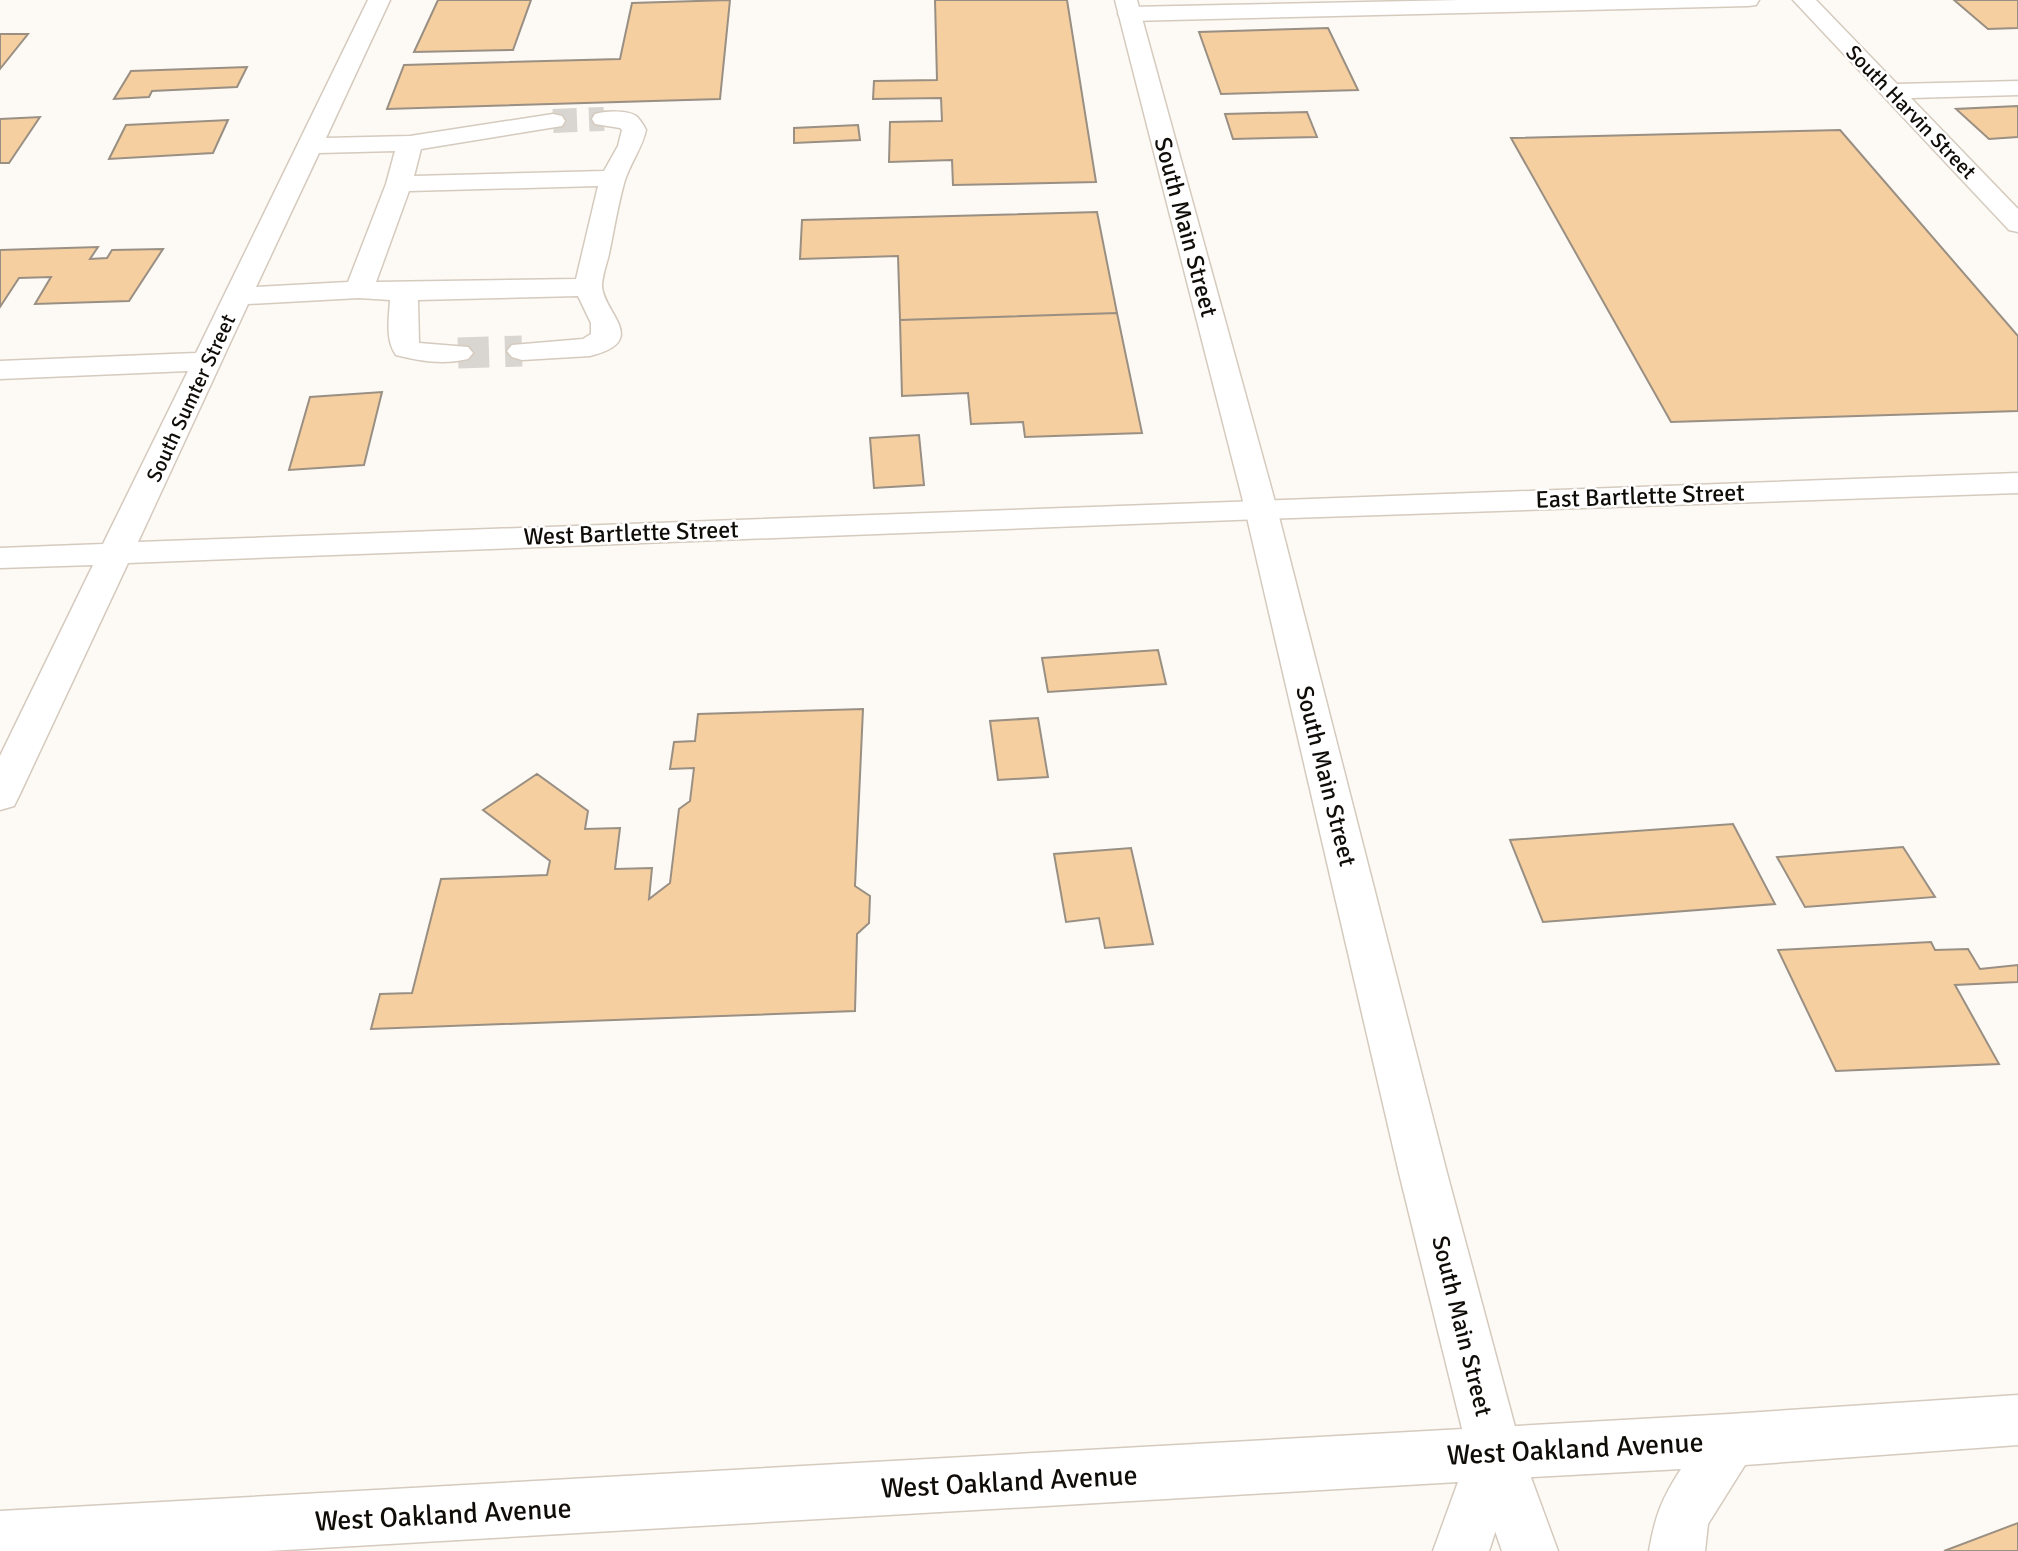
<svg xmlns="http://www.w3.org/2000/svg" width="2018" height="1551" font-family="Signika,sans-serif">
<style>
.building{fill:#f6cfa0;stroke:#998f83;stroke-width:2}
.lines{fill:none;stroke-linecap:round;stroke-linejoin:round}
.minor-tunnel-far1{stroke:#d9d6d1;stroke-width:24;stroke-dasharray:24 12;stroke-linecap:butt}
.minor-tunnel{stroke:#d9d6d1;stroke-width:31;stroke-dasharray:31 16;stroke-linecap:butt}
.minor-casing{stroke:#d5cabe;stroke-width:3}
.major-casing{stroke:#d5cabe;stroke-width:3}
.minor{fill:#fff;fill-rule:evenodd}
.major{fill:#fff;fill-rule:evenodd}
.labels{text-anchor:middle;stroke-width:5;stroke-linejoin:round;paint-order:stroke}
.far-street-label{font-size:21px;fill:#100d09;stroke:#fff}
.street-label{font-size:24px;fill:#100d09;stroke:#fff}
.near-street-label{font-size:28px;fill:#100d09;stroke:#fff}
</style>
<rect width="100%" height="100%" fill="#fdf9f4"/>
<path class="building" d="M438,0H531L513,50L414,52Z
M730,0L720,99L387,109L404,65L620,59L632,3Z
M935,0H1067L1096,182L953,185L952,160L889,162L890,122L942,121L941,98L873,99L874,81L937,80Z
M1954,0H2018V28L1988,29Z
M1328,28L1358,90L1221,94L1199,32Z
M0,34H28L0,69Z
M247,67L237,87L152,91L149,97L114,99L131,71Z
M2018,106V137L1989,139L1956,109Z
M1307,112L1317,137L1233,139L1225,114Z
M40,117L9,163H0V119Z
M228,120L213,153L109,159L126,125Z
M858,125L860,140L794,143V128Z
M1840,130L2018,336V411L1671,422L1511,138Z
M1097,212L1117,313L900,320L898,256L800,259L802,220Z
M98,247L90,259L107,258L112,250L163,249L129,301L35,304L51,277L19,278L0,307V250Z
M1117,313L1142,433L1025,437L1023,422L971,424L968,393L902,396L900,320Z
M382,392L364,465L289,470L310,397Z
M919,435L924,485L874,488L870,438Z
M1158,650L1166,684L1048,692L1042,658Z
M863,709L855,886L870,896L869,923L857,934L855,1011L371,1029L380,994L412,993L441,879L547,875L550,861L483,810L537,774L588,811L585,829L620,828L615,869L652,868L649,899L670,883L679,809L690,801L694,768L670,769L674,742L695,741L698,714Z
M1038,718L1048,777L998,780L990,721Z
M1733,824L1775,904L1543,922L1510,840Z
M1903,847L1935,897L1805,907L1777,857Z
M1131,848L1153,944L1105,948L1099,918L1066,922L1054,854Z
M1931,942L1935,950L1968,949L1980,969L2018,965V982L1955,985L1999,1064L1836,1071L1778,950Z
M2018,1523V1551H1944Z"/>
<g class="lines">
<path class="minor-tunnel-far1" d="M553,121L604,119"/>
<path class="minor-tunnel" d="M458,353L522,351"/>
<g class="minor-casing">
<path id="minor" d="M368,0H390L326,138L410,136L553,114L562,116L565,121L562,126L421,149L414,176L604,171L618,146L622,130L620,128L595,124L592,119L595,114C605,111 627,110 636,116C640,119 644,126 646,130C642,148 631,162 625,180C618,204 614,230 609,254C607,263 602,276 602,286C603,313 651,341 590,356L522,360L512,357L507,351L512,345L583,339L591,334V323L578,296L418,300L419,343L468,347L473,353L468,359C443,365 420,361 396,355C385,340 389,318 390,300L359,298L248,304L138,542L2018,473V493L1261,519L128,563L19,796L14,806L0,810V756L93,565L0,568V548L103,544L188,371L0,379V361L196,353ZM395,151L386,184L348,282L256,287L319,153ZM598,186L576,279L376,282L409,191Z
M1460,0H1759L1756,5L1748,6L1129,21L1121,19L1118,14L1121,9L1129,7Z
M1793,0H1816L1897,84L2018,81V95L1911,98L2018,209V232L2009,230Z
M2018,1395V1445L1745,1465L1708,1524L1705,1551H1649C1655,1516 1662,1498 1681,1469L1513,1478L1489,1551H1433L1458,1482L268,1551H0V1511L1730,1414Z"/>
</g>
<g class="major-casing">
<path id="major" d="M1115,0H1137L1277,509L1447,1173L1522,1453L1558,1551H1502L1468,1453L1399,1173L1245,509Z"/>
</g>
<use href="#minor" class="minor"/>
<use href="#major" class="major"/>
</g>
<g class="labels">
<g class="far-street-label">
<text transform="translate(1911 112) rotate(46)" y="7">South Harvin Street</text>
<text transform="translate(191 398) rotate(-65)" y="7">South Sumter Street</text>
</g>
<g class="street-label">
<text transform="translate(1186 227) rotate(75)" y="8">South Main Street</text>
<text transform="translate(1640 496) rotate(-2)" y="8">East Bartlette Street</text>
<text transform="translate(631 533) rotate(-2)" y="8">West Bartlette Street</text>
<text transform="translate(1326 776) rotate(76)" y="8">South Main Street</text>
<text transform="translate(1462 1326) rotate(76)" y="8">South Main Street</text>
</g>
<g class="near-street-label">
<text transform="translate(1575 1448) rotate(-3)" y="10">West Oakland Avenue</text>
<text transform="translate(1009 1481) rotate(-3)" y="10">West Oakland Avenue</text>
<text transform="translate(443 1514) rotate(-3)" y="10">West Oakland Avenue</text>
</g>
</g>
</svg>
